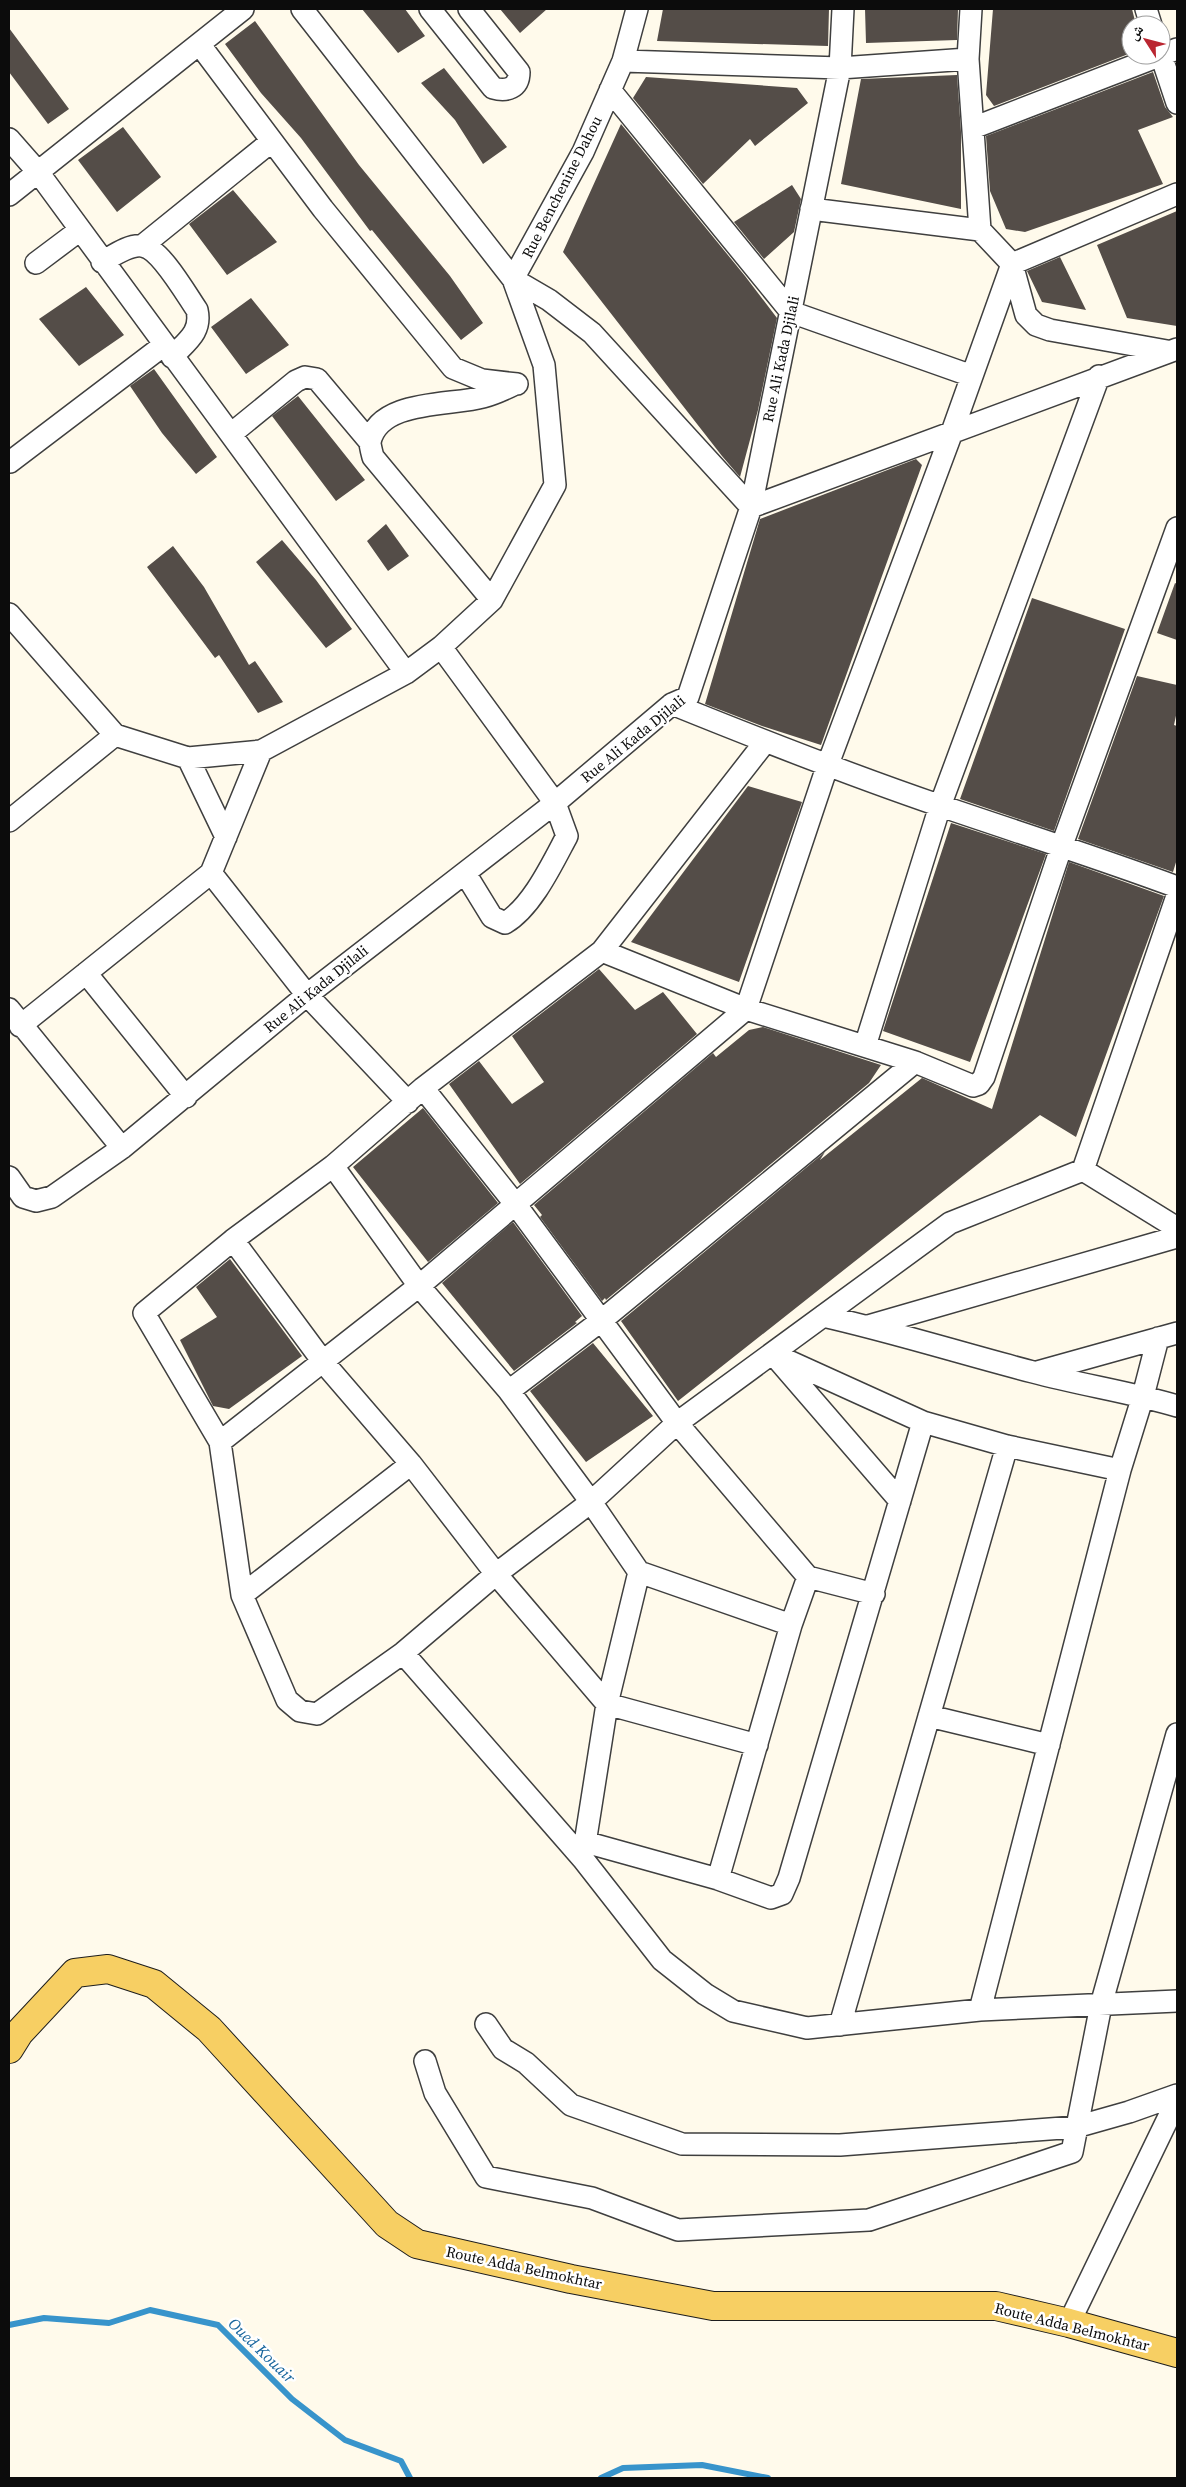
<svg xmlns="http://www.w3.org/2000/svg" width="1186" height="2487" font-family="'Source Serif 4','Noto Naskh Arabic',serif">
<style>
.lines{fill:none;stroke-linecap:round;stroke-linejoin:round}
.stream{stroke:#3894cb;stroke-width:6}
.building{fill:#544d48}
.minor-casing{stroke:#3f3f3f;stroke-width:24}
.major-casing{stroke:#1d1d1d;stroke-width:30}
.minor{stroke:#fff;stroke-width:21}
.major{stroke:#f7cf63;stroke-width:28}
.labels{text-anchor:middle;stroke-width:5;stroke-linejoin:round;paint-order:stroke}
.street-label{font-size:15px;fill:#0c0c0c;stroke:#fff}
.water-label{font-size:16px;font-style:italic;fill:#17659c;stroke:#fff}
</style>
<rect width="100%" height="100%" fill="#fffaeb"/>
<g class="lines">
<path class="stream" d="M9,2325L44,2318L109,2323L150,2310L218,2325L292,2399L345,2440L401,2461L410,2478
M601,2478L623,2468L702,2465L768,2478"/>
</g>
<path class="building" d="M362,9H405L425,36L398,53Z
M500,9H547L520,33Z
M663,9H829L828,46L657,41Z
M865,9H958L957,40L866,43Z
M993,9H1132L1136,25H1131V53L994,106L986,95Z
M255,21L359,165L450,276L483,323L461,340L372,230L370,231L301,138L261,93L225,44Z
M9,28L69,109L48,124L9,72Z
M444,68L507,147L483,164L455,120L421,83Z
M1153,72L1165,107L1173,117L1138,130L1163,184L1025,232L1006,229L990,191L986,136Z
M957,75L961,132V209L841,184L861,79Z
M646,77L797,88L808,103L755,146L750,139L703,184L633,98Z
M621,124L745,276L777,318L758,410L740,477L722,456L563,252Z
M123,127L161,177L117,212L78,160Z
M792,185L801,199L794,232L764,259L734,222Z
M233,190L277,242L227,275L189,224Z
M1177,211V326L1127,318L1097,245Z
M1060,257L1086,310L1042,302L1027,271Z
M86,287L124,335L79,366L39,319Z
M251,298L289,345L246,374L211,327Z
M154,369L217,457L196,474L162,433L130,386Z
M298,396L365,480L336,501L272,416Z
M916,459L922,465L821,745L762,726L705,704L760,519Z
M386,524L409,556L388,571L367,541Z
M282,540L316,580L352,629L326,648L256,562Z
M173,546L204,587L249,665L255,661L283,702L258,713L219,655L215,658L147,567Z
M1175,583L1177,584V640L1157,633Z
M1032,598L1125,629L1054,831L960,799Z
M1137,676L1177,685V711L1174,725L1177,726V859L1173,872L1078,839Z
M748,786L802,802L739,982L631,942Z
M951,823L1046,854L970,1062L883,1031Z
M1069,862L1164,896L1076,1137L1040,1115L678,1401L621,1321L825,1152L820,1160L922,1078L992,1109Z
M599,969L635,1010L663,992L697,1034L520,1184L449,1084L479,1061L512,1104L544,1082L512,1036Z
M763,1027L881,1065L869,1083L606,1300L605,1298L602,1301L540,1217L542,1215L534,1205L713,1053L716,1057L749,1030Z
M423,1108L498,1203L428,1262L353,1167Z
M513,1222L582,1316L575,1322L577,1323L514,1371L442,1283Z
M230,1259L302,1356L229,1409L213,1406L180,1340L217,1317L196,1287Z
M593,1343L653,1416L586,1462L530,1391Z"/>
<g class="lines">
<g class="minor-casing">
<path id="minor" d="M430,9L493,88C507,92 519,88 519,72L469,9
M637,9L623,61L583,152L513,279L549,300L592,333L751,507L1177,349
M971,9L968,59L980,230L1012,264L1026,315L1036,325L1050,330L1167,351
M1146,9L1151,25
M200,45L323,209L453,368L482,380L517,384
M1161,55L1177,103
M623,61L840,68L968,59
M610,90L791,312L972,376
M973,128L1177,49
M9,139L38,172L406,673
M9,195L243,9
M811,209L980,230
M142,246L272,141
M102,262C113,256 129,244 142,246C160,248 186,294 197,310C202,332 187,341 172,357
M36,263L80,230
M231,434L296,381L305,377L317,379L370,442
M9,460L10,462L164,345
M492,600L373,457C372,453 370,446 370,442C379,399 452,406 483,397C494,394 505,389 515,384
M9,614L115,735L188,758L261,751L406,673L441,647L492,600L555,485L544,365L513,279L302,9
M441,647L555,803L567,836C552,864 532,907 505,923L492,917L465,873
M672,704C761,740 850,775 941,806C1020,833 1099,858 1177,887
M765,742L602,951L423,1088L333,1166L233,1240L144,1313L220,1442L242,1595L287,1700L300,1711L317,1714L403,1653L496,1574L591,1502L677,1423L950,1223L1083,1170L1177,896
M188,758L226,837
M9,821L115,735
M211,873L307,995L408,1102
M602,951L746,1009L915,1062L973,1086L979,1084L984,1077L1062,845L1177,528
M86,973L186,1097
M9,1009L122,1148
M20,1026L211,873L261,751
M865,1046L940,806L1099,376
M423,1088L516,1205L677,1423L808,1577L874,1594
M333,1166L419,1286L509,1391L591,1502L639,1572L791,1625
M1083,1170L1177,1228
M9,1177L23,1197L36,1201L52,1197L122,1148L307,995L555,803L672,704L688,697L751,507L840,68L843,9
M233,1240L324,1363L411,1464L496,1574L607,1704L757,1745
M823,1316C894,1332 963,1354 1033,1372C1081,1385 1130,1392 1177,1406
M868,1326L1177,1237
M1037,1372L1177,1333
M509,1391L602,1320L915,1062
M220,1442L419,1286L746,1009L828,764L952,432L1012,264L1177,194
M900,1501L773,1354L923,1422L1007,1446L1120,1470
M242,1595L411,1464
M403,1653L583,1859L662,1960L705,1994L733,2011L807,2028L980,2010L1177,2001
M929,1716L1049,1745
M585,1842L718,1879L771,1898L782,1894L789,1878L923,1422
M583,1856L607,1704L639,1572
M718,1879L791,1625L808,1577
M980,2010L1120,1470L1143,1396L1158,1338
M486,2024L503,2049L526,2063L571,2105L682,2144L840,2145L1076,2127L1129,2112L1177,2095
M840,2025L1007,1446
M425,2061L435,2093L486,2177L592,2198L678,2230L869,2220L1072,2152L1101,2005L1177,1734
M1069,2323L1177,2100"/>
</g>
<g class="major-casing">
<path id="major" d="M9,2049L19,2033L75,1973L108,1969L154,1984L209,2029L387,2224L417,2244L571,2279L713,2306H996L1069,2323L1177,2353"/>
</g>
<use href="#minor" class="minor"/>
<use href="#major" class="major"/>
</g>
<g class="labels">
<g class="street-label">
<text transform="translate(562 187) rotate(-63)" y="5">Rue Benchenine Dahou</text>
<text transform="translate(781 359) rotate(-78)" y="5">Rue Ali Kada Djilali</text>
<text transform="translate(633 739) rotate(-39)" y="5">Rue Ali Kada Djilali</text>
<text transform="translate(316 989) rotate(-39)" y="5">Rue Ali Kada Djilali</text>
<text transform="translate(524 2268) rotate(12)" y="5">Route Adda Belmokhtar</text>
<text transform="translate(1072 2327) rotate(14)" y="5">Route Adda Belmokhtar</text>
</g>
<g class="water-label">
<text transform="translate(262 2350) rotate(44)" y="6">Oued Kouair</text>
</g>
</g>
<rect width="1186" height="2487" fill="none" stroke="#0c0c0c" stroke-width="20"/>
<g transform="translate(1146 40) rotate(306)"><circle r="24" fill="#ffffff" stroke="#9e9e9e"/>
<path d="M0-4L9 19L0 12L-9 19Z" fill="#ba2631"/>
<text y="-8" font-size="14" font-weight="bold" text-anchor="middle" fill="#0c0c0c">ش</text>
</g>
</svg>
